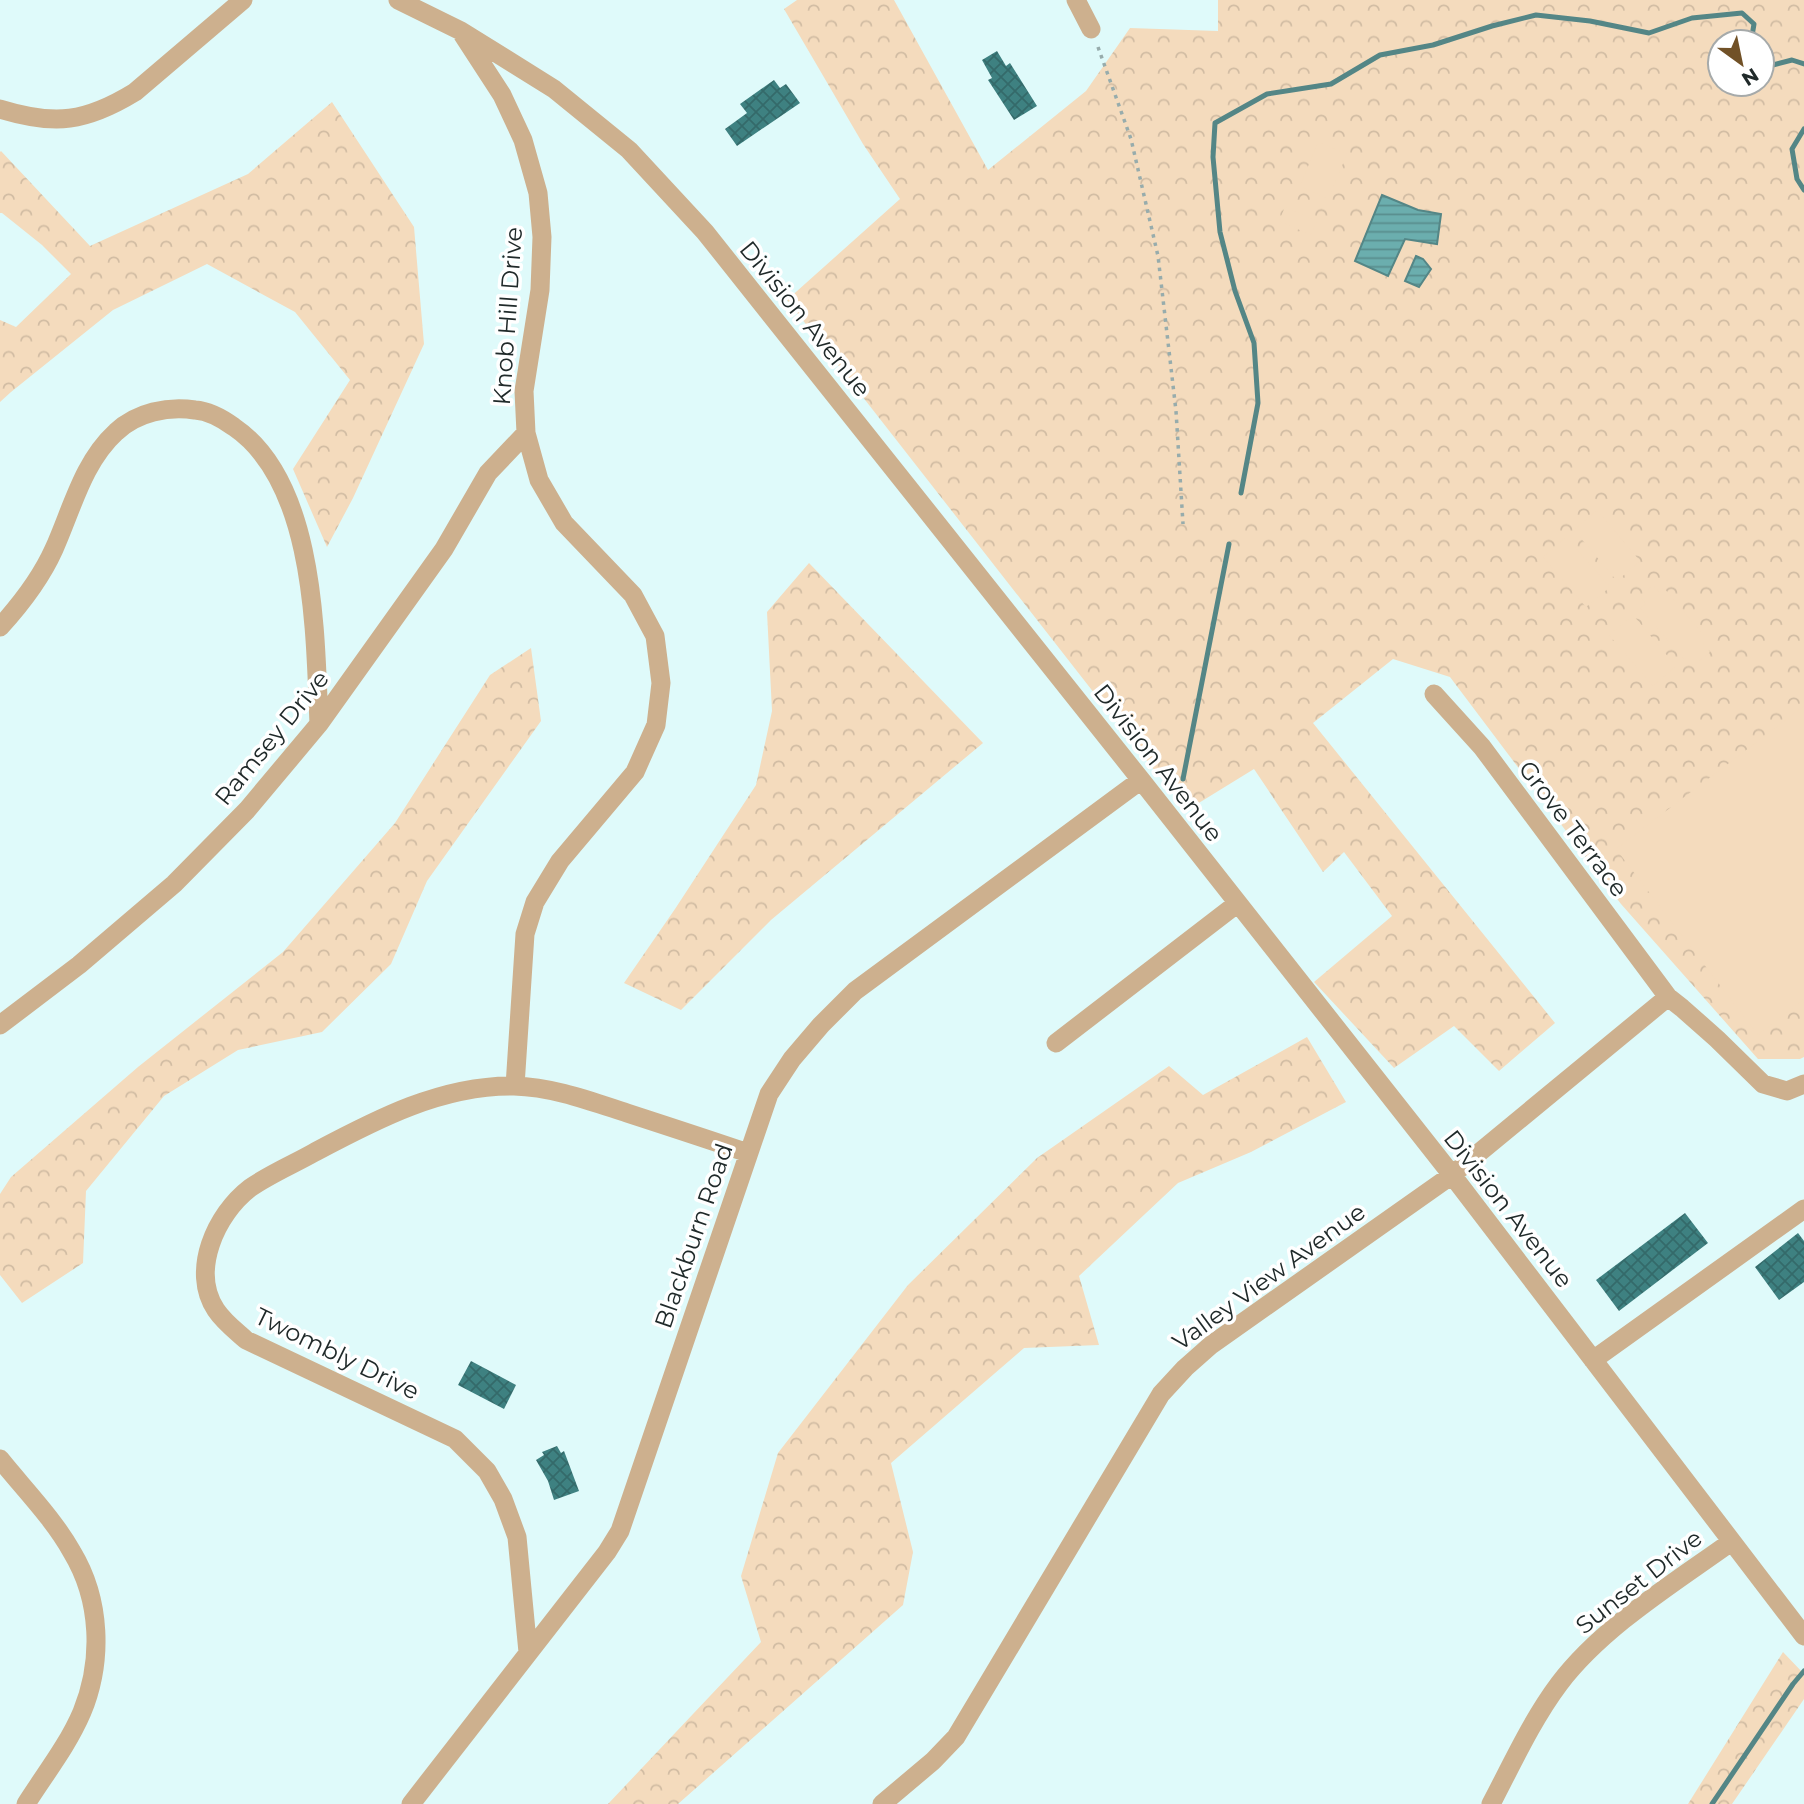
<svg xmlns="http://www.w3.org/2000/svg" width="1804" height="1804" font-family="Montserrat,sans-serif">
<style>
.forest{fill:url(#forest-crowns);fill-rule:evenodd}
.pitch{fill:#f4dbbd}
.water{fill:url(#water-rules);stroke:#548686;stroke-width:2}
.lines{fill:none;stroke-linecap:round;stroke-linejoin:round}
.stream{stroke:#548686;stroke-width:5}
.building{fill:url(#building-cross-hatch)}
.path{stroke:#97acac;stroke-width:3.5;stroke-dasharray:3.5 5;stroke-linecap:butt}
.minor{stroke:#cdb08e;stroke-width:19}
.labels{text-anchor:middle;stroke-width:7;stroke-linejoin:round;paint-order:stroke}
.street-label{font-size:24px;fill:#202a2a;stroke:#fff}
</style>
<defs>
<pattern id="forest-crowns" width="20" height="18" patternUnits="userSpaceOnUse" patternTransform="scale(1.75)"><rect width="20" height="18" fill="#f4dbbd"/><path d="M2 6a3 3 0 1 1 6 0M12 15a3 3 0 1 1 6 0" fill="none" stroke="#d1bca3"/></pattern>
<pattern id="water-rules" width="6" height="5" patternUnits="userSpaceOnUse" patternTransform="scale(1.75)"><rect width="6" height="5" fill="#6baeae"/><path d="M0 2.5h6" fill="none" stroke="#588e8e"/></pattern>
<pattern id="building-cross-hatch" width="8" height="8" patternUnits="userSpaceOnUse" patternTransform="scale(1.75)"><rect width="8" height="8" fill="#3e8181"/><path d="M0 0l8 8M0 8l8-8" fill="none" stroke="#346a6a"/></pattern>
</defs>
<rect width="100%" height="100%" fill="#dffafa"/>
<path class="forest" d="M797,0H894L988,170L1086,91L1130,28L1218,31V0H1804V1057L1800,1059H1758L1621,904L1450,677L1393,659L1313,723L1555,1023L1499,1071L1454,1026L1394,1068L1314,982L1392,916L1344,852L1323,872L1254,769L1189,809L1155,771L787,300L900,199L863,144L784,9ZM1720,42H1762V84H1720Z
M332,102L414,227L424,344L353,498L327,547L293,469L350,380L295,312L207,264L113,310L11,392L0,402V320L16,327L71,274L42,245L2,213H0V152L1,151L90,246L248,174Z
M809,563L983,743L771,920L681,1010L624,983L675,909L756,785L772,711L767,612Z
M531,648L541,721L427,881L391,964L322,1032L238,1050L164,1096L86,1191L83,1263L22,1303L0,1275V1194L11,1177L138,1067L283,952L395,823L490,675Z
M1307,1037L1346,1102L1251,1152L1178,1183L1079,1276L1099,1345L1024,1348L891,1463L913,1552L903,1605L678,1804H608L761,1642L741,1576L778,1453L908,1285L1037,1158L1169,1066L1203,1095Z
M1783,1652L1804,1674V1699L1732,1804H1688Z"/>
<path class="pitch" d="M1318,142L1347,154L1328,199L1300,186Z
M1285,207L1317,221L1311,235L1279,221Z
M1597,510L1640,561L1617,581L1574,530Z
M1566,537L1610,587L1586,607L1543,557Z
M1653,585L1659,592L1664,588L1707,639L1703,643L1710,652L1697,663L1689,655L1684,659L1640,608L1646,604L1640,596Z
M1633,615L1676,666L1653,686L1609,635Z
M1804,706V999L1758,1035L1616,849Z"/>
<path class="water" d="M1382,195L1418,210L1441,214L1437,244L1405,239L1388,276L1355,261Z
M1416,256L1423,259L1431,269L1419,287L1405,281Z"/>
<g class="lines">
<path class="stream" d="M1762,64L1769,66L1792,60L1804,64
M1804,129L1792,149L1797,179L1804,190
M1241,493L1258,403L1254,343L1235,291L1220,232L1213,157L1215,123L1267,94L1331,84L1380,55L1433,45L1492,26L1536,15L1590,21L1649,33L1692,18L1742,13L1754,24L1751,42
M1183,779L1229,544
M1712,1804L1793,1684L1804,1671"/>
</g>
<path class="building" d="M997,51L1006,66L1010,63L1037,106L1014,120L988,80L992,78L982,60Z
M774,80L780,88L786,84L800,103L737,146L725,129L747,113L740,104Z
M1685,1213L1708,1243L1619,1311L1596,1280Z
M1798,1233L1804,1241V1282L1779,1300L1755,1267Z
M471,1361L516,1385L504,1409L458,1385Z
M557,1446L561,1453L564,1451L579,1491L554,1500L548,1481L536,1460L544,1455L542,1452Z"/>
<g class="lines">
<path class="path" d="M1098,47L1131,139L1158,256L1176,411L1183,524"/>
<path class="minor" d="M398,0L461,31L554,89L629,150L705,232L1141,780L1452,1175L1804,1636
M1076,0L1091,29
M463,35L502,95L523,140L538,193L542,237L540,290L524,391L526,433L539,480L564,523L633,595L655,636L661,683L656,725L635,772L560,861L535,902L525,934L515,1086
M0,109C55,126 86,122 135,92L243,0
M0,627C21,604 41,578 54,549C72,509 83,462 116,432C137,412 168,406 195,410C209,411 223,419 234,427C316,483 315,634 319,724
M1434,694L1482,747L1668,997L1682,1008L1717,1039L1763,1084L1787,1091L1804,1084
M0,1025L79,965L174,884L247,810L319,724L444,549L488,473L526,433
M1056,1043L1238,903
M1593,1360L1804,1209
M0,1459C24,1489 53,1518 72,1552C101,1600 103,1661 82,1712C68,1745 45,1774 26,1804
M528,1652L517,1537L503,1499L487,1471L455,1439L246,1340C236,1331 224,1322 216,1310C190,1271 216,1214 250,1188C270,1174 294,1164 315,1152C377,1119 442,1085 514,1086C553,1087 590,1101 627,1113C667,1126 707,1139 748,1153
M411,1804L607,1552L620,1531L769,1094L792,1059L821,1025L855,991L1141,780
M882,1804L933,1761L956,1737L1161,1394L1185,1368L1211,1345L1452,1175L1668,997
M1491,1804C1512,1764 1532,1720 1559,1684C1602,1627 1674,1583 1731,1542"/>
</g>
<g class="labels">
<g class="street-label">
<text transform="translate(508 316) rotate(-86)" y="8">Knob Hill Drive</text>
<text transform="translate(805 319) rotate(51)" y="8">Division Avenue</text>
<text transform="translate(272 738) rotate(-51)" y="8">Ramsey Drive</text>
<text transform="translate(1158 763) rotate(52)" y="8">Division Avenue</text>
<text transform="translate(1573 829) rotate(53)" y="8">Grove Terrace</text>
<text transform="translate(1508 1209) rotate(52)" y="8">Division Avenue</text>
<text transform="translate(694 1236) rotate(-71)" y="8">Blackburn Road</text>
<text transform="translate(1269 1277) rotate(-36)" y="8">Valley View Avenue</text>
<text transform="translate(337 1354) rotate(26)" y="8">Twombly Drive</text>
<text transform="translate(1639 1582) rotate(-38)" y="8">Sunset Drive</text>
</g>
</g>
<g transform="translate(1741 63) rotate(147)"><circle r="33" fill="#ffffff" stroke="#a6aaaa" stroke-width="2"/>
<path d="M0-5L12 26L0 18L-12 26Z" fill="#715127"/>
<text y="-10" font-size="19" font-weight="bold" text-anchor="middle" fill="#202a2a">N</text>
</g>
</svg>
